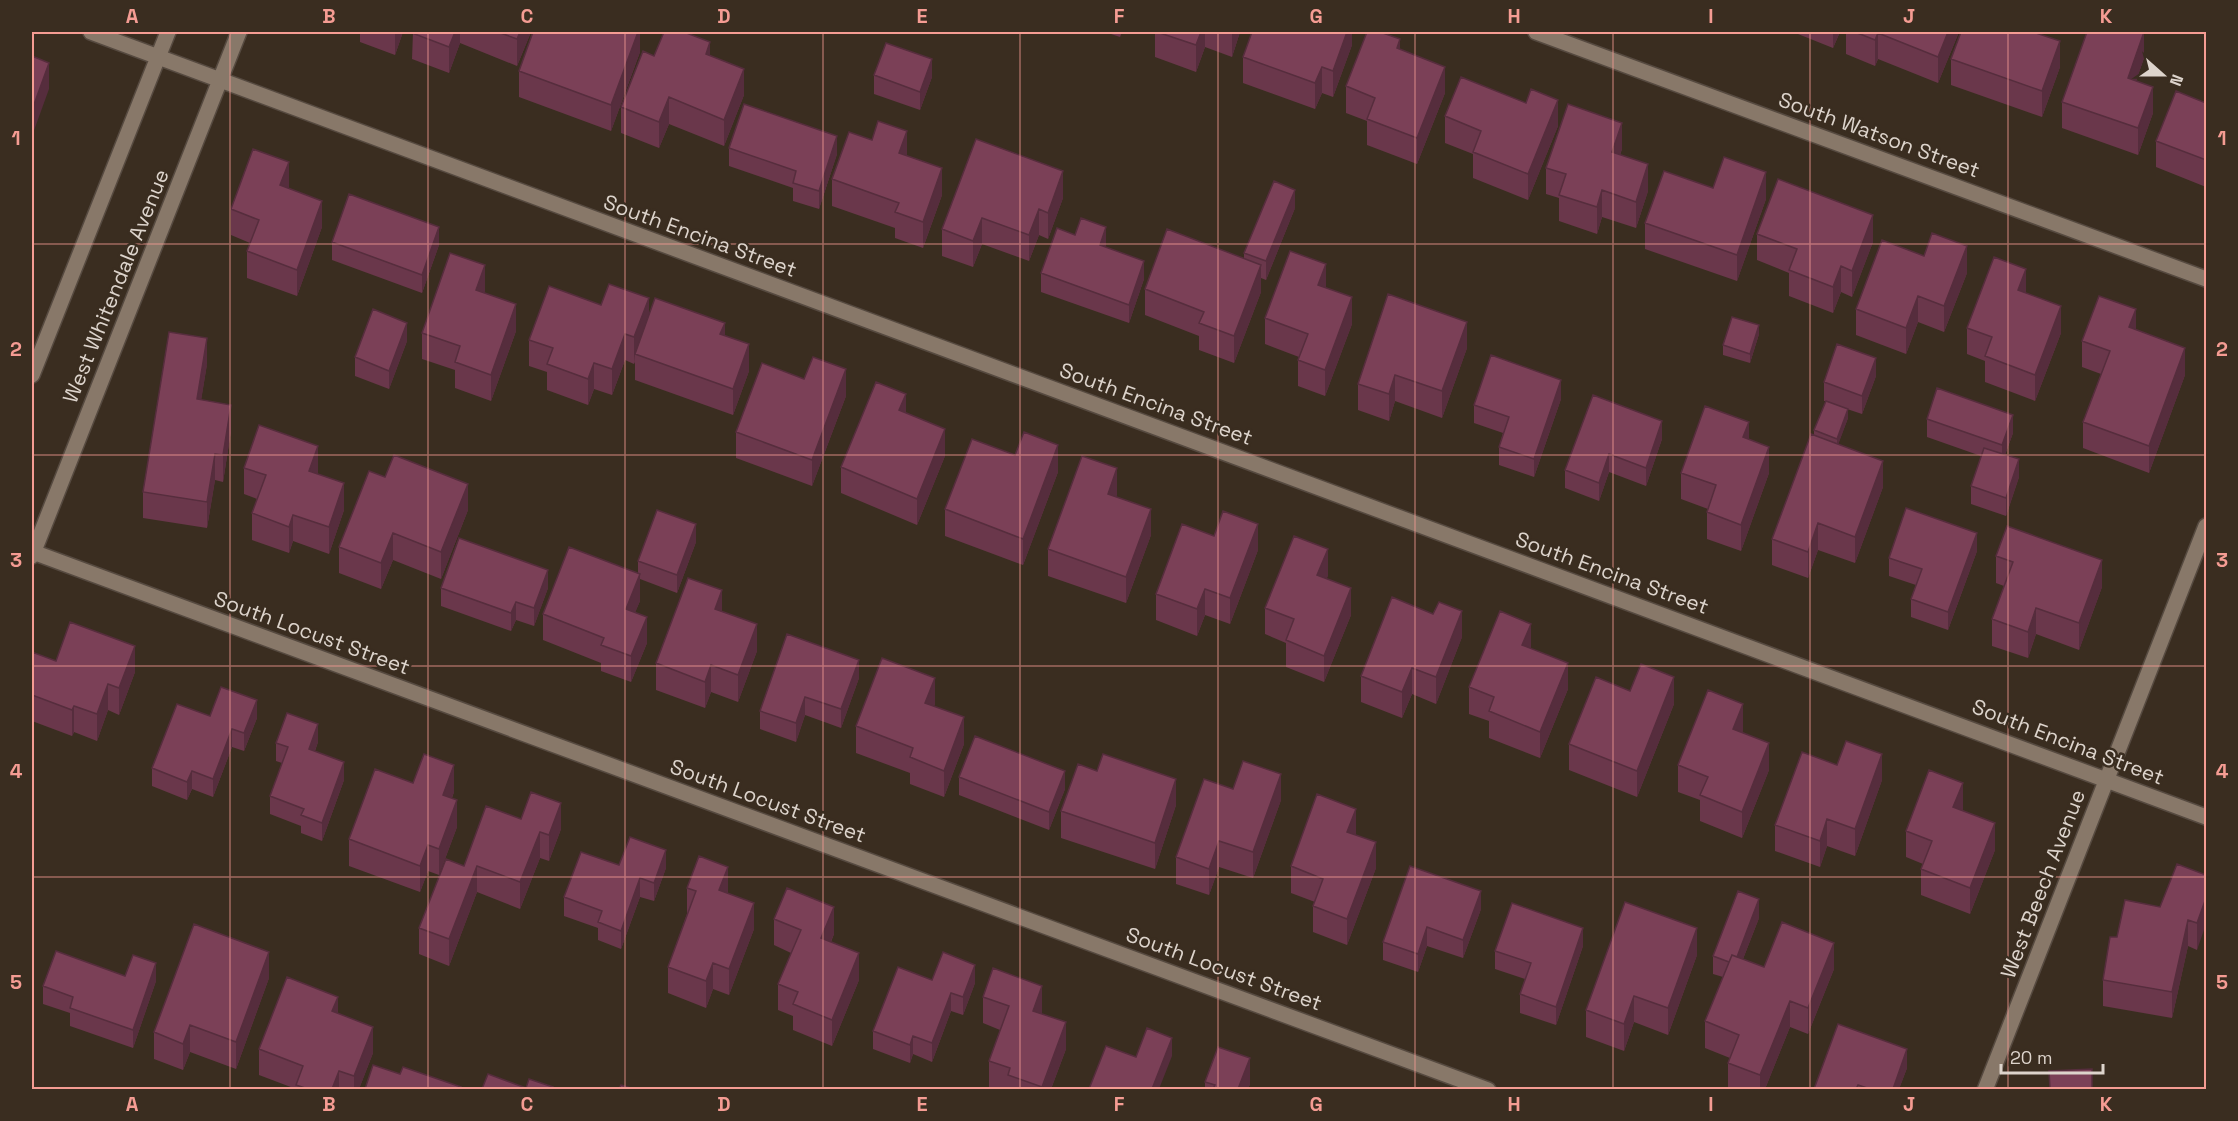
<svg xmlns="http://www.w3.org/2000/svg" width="2238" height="1121" font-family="'Space Grotesk',sans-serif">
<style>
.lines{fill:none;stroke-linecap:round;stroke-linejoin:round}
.minor-casing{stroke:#564a40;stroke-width:18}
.minor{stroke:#887869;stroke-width:15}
.wall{fill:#6a374b}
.shaded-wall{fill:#562d3d}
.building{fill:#7b4057;stroke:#562d3d;stroke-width:1.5}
.grid{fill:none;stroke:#f59c93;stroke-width:1.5;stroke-opacity:0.55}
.labels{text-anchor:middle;stroke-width:5;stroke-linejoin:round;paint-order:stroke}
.street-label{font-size:21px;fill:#ddd4cc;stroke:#3a2d20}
.neatline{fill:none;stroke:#f59c93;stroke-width:2}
.grid-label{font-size:20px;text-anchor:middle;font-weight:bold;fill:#f59c93}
</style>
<rect width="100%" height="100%" fill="#3a2d20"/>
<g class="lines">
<g class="minor-casing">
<path id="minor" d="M91,32L2206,817
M1536,32L2206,279
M32,375L168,32
M33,552L1488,1090
M32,556L239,32
M1985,1090L2206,526"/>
</g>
<use href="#minor" class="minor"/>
</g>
<path class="wall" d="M360,32H403L395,55L360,42Z
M413,32H531L517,66L460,43L449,73L412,59Z
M640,32V52L611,131L519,97V71Z
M1105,32H1122L1120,37Z
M1155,32H1240L1232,57L1205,47L1196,72L1155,57Z
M1352,32V45L1333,97L1322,93L1315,109L1243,83V57Z
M1793,32H1840L1833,48Z
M1846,32H1959L1938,83L1878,59L1875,66L1846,54Z
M1400,49L1445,93L1417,164L1367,145V121L1346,113V86Z
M710,55L744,95L724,146L669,124L659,148L621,133V107L654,56Z
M2144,58L2136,81L2153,113L2138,155L2062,128V102Z
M1951,59L2060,67L2042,117L1951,85Z
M874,75L932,77L920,110L874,94Z
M2206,103V187L2156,167V141Z
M1445,116L1558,126L1528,200L1473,178V154L1445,143Z
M976,139L1063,198L1048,239L1039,235L1029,261L982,244L973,267L942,256V229Z
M872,140L907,156L942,195L923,248L895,238V228L832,206V179Z
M729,148L837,154L819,209L793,201V188L729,166Z
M1622,149L1620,155L1648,191L1636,228L1602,217L1597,234L1559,221V198L1546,194V168Z
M289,188L322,227L297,296L247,278V251L250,243L231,235V209Z
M1713,188L1766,199L1737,281L1645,249V223Z
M1295,208L1266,280L1261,278V292L1234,363L1199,350V336L1145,315V289L1244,259V253Z
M1757,234L1873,242L1852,297L1841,292L1833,313L1789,296V273L1757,260Z
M332,242L439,245L422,293L332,260Z
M1106,245L1105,247L1144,279L1129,323L1041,292V273Z
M1967,273L1944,332L1918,322L1906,354L1856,335V309Z
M1326,288L1352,324L1325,396L1298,386V360L1299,357L1265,344V318Z
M485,291L484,293L516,331L491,401L455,388V370L422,359V333Z
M2026,293L2061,333L2035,401L1985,382V361L1967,354V328Z
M601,305L649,315L725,336L749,371L733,415L635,380V362L634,364L625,360L612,395L594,389L588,405L547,390V372L529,366V340Z
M2136,330L2185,375L2149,473L2083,448V422L2101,374L2082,367V341Z
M1759,334L1750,363L1723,355V345Z
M407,341L389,389L355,376V357Z
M1467,348L1442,418L1395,401L1389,421L1358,410V384Z
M207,364L201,400L231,431L223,482L215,480L207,528L143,518V492Z
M1876,376L1862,414L1841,407L1848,418L1838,444L1883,487L1855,563L1818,550L1808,578L1772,565V539L1814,435V430L1826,401H1824V382Z
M846,396L812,486L736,458V432Z
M1561,399L1534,477L1499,465V447L1503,433L1474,423V405Z
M906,413L945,456L917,525L841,493V467Z
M1927,419L2013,433L2005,455L2019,477L2006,516L1971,504V486L1981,456L1927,437Z
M1662,421V439L1646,486L1609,472L1599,501L1565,488V470Z
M1749,440L1769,473L1741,551L1707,539V512L1708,509L1681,499V473Z
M1015,455L1058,472L1023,565L945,536V509Z
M244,468L318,472L317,474L344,510L329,554L293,541L289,553L252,540V513L257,499L244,494Z
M1117,495L1116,497L1151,535L1126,603L1048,576V549Z
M468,510L441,579L393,560L381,589L339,573V547Z
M696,542L677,593L640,579V601L635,612L647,643L631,682L601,671V663L543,640V614L638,574V561Z
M1258,550L1230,624L1205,615L1197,636L1156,620V594Z
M1977,551L1948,630L1911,617V599L1916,585L1889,576V558Z
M1996,556L2102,587L2079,650L2036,634L2028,658L1992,646V619L2004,586L1996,583Z
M1328,576L1326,578L1351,615L1324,682L1286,667V643L1265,634V608Z
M441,588H548L534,626L516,620L511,631L441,606Z
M722,611L757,651L738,702L711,692L705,708L656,690V663Z
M1462,637L1436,704L1412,694L1402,718L1361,702V676Z
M32,652L56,661L135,672L119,715L108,710L97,741L74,732L72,736L32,721Z
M859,678L841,728L805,715L796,742L760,729V711Z
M1469,687L1568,689L1540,758L1489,738V721L1469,714Z
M1630,691L1674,704L1637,797L1569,770V744Z
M935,704L934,706L964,744L944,797L910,784V773L856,753V726Z
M210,716L257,718L244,751L232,747L213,797L192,789L187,800L152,786V768Z
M1743,730L1742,733L1769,770L1742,838L1700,821V800L1678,792V765Z
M318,742L315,751L344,780L322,841L301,833V826L270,814V796L282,763L276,761V743Z
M1837,765L1882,780L1855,856L1827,846L1820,867L1775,851V825Z
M959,777L1065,789L1049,830L959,795Z
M413,783L454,792L452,798L457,827L439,875L428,871L420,892L349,866V839Z
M1233,789L1281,800L1253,878L1219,867L1209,895L1176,884V857Z
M1176,805L1155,869L1061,838V811Z
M1963,810L1962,811L1995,850L1970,914L1921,895V869L1923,864L1906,857V831Z
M521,819L561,829L549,861L540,858L520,909L477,892L449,966L419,954V928L464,866Z
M1356,835L1376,868L1347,945L1313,932V906L1315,902L1291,893V866Z
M619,865L666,868L654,901L640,897L621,949L598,940V928L564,916V897Z
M2206,875L2197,950L2188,946L2172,1018L2103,1006V980L2117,937Z
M687,888L728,894L754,929L729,995L713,989L706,1008L668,993V967L687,914Z
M1481,909L1463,958L1427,946L1418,972L1383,960V942Z
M1759,918L1743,959L1764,967L1834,969L1808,1034L1790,1027L1765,1089H1728V1063L1730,1058L1705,1048V1021L1723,977L1713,974V956Z
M774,919L834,934L831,942L859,980L832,1046L793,1030V1016L778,1010V984L791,953L774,945Z
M1583,946L1556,1025L1520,1013V994L1525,979L1495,969V951Z
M1697,955L1668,1035L1634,1022L1624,1051L1586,1037V1010Z
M125,976L156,981L133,1048L70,1026V1013L43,1004V986Z
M269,978L236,1069L190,1052L183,1070L154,1059V1032Z
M932,980L975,983L963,1015L951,1011L932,1062L913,1054L910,1063L873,1049V1031Z
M983,997L1042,1012L1041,1014L1066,1049L1051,1089H996L989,1087V1061L1000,1030L983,1023Z
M338,1013L373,1053L359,1089H296L259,1075V1049Z
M1907,1068L1899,1089H1814Z
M1205,1082L1250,1084L1248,1089H1205Z"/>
<path class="shaded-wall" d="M395,32H403L395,55Z
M455,32H460V43L449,73V47Z
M520,32H531L517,66V39Z
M638,32H640V52L611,131V105Z
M1201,32H1205V47L1196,72V45Z
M1232,32H1240L1232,57Z
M1347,32H1352V45L1333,97V71Z
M1833,32H1840L1833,48Z
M1948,32H1959L1938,83V57Z
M2144,32V58L2128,104V78Z
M1878,33V59L1875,66V40Z
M1400,39V65L1397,48Z
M2060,41V67L2042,117V91Z
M710,42V68L706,54Z
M932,59V77L920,110V92Z
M49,63V89L32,136V110Z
M1322,67V93L1315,109V83Z
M1445,67V93L1417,164V138Z
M744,69V95L724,146V120Z
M2153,87V113L2138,155V128Z
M669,97V124L659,148V122Z
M1558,100V126L1528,200V174Z
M1622,123V149L1612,178V152Z
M907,131V157L899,153Z
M837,136V154L819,209V191Z
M289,162V189L280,185Z
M1648,164V191L1636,228V202Z
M942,168V195L923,248V222Z
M1063,171V198L1048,239V213Z
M1766,172V199L1737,281V255Z
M1295,190V208L1266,280V261Z
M1602,190V217L1597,234V207Z
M322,201V227L297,296V270Z
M1039,209V235L1029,261V235Z
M1873,215V242L1852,297V271Z
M982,218V244L973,267V241Z
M439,227V245L422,293V275Z
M1106,227V245L1100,263V245Z
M1967,246V273L1944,332V306Z
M1144,261V279L1129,323V305Z
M1326,264V290L1318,285Z
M485,265V291L476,316V290Z
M1261,265V292L1234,363V336Z
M1841,266V292L1833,313V287Z
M2026,269V295L2018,290Z
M1918,296V322L1906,354V328Z
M1352,297V324L1325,396V370Z
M649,298V324L635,354L634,364V337Z
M516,304V331L491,401V375Z
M2061,306V333L2035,401V375Z
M2136,309V335L2129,327Z
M1467,322V348L1442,418V391Z
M407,323V341L389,389V371Z
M725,323V349L720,334Z
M1759,325V334L1750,363V354Z
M625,334V360L612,395V369Z
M207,338V364L197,426V399Z
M749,344V371L733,415V389Z
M2185,348V375L2149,473V446Z
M1876,358V376L1862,414V396Z
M594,363V389L588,405V379Z
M846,369V396L812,486V460Z
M1395,375V401L1389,421V394Z
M1561,380V399L1534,477V459Z
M906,394V421L899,410Z
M231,405V431L223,482V455Z
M1848,409V418L1837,448V439Z
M2013,415V433L2002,463V445Z
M1662,421V439L1646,486V468Z
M1749,422V448L1743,437Z
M945,429V456L917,525V499Z
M1058,445V472L1023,565V539Z
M318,446V472L309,497V471Z
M1769,447V473L1741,551V525Z
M215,454V480L207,528V502Z
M1609,454V472L1599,501V483Z
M2019,459V477L2006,516V498Z
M1883,461V487L1855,563V537Z
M1117,468V495L1108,520V494Z
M344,483V510L329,554V527Z
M468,484V510L441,579V552Z
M1151,509V535L1126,603V577Z
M293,515V541L289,553V527Z
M1818,523V550L1808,578V552Z
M696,524V542L677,593V575Z
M1258,524V550L1230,624V598Z
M393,533V560L381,589V563Z
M1977,533V551L1948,630V612Z
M1328,549V576L1317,601V575Z
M2102,560V587L2079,650V623Z
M548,570V588L534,626V608Z
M640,574V601L626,635V609Z
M1351,588V615L1324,682V656Z
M1205,589V615L1197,636V609Z
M722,590V617L715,609Z
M516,602V620L511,631V613Z
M2036,608V634L2028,658V632Z
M1462,611V637L1436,704V677Z
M647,617V643L631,682V656Z
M757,624V651L738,702V675Z
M1531,624V650L1522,645Z
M135,646V672L119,715V688Z
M859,660V678L841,728V709Z
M1568,663V689L1540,758V732Z
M711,665V692L705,708V682Z
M1412,668V694L1402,718V692Z
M1674,677V704L1637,797V771Z
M935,678V704L925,729V703Z
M108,684V710L97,741V714Z
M805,697V715L796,742V723Z
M257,700V718L244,751V733Z
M1743,704V730L1733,756V729Z
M74,706V732L72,736V710Z
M964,717V744L944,797V771Z
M318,724V742L309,767V749Z
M232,729V747L213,797V779Z
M1769,743V770L1742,838V812Z
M1882,754V780L1855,856V829Z
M344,762V780L322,841V823Z
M454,765V792L443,821V795Z
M192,771V789L187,800V782Z
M1065,771V789L1049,830V812Z
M1281,774V800L1253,878V852Z
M1176,779V805L1155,869V843Z
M1963,783V810L1953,834V807Z
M457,800V827L439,875V849Z
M561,803V829L549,861V835Z
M1356,809V835L1347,832Z
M1827,819V846L1820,867V841Z
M1995,823V850L1970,914V888Z
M540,832V858L520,909V882Z
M1219,841V867L1209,895V869Z
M1376,842V868L1347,945V919Z
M428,845V871L420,892V866Z
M666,850V868L654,901V883Z
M477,866V892L449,966V939Z
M728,867V894L719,890Z
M640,878V897L621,949V931Z
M1481,891V909L1463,958V940Z
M2206,898V924L2197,950V923Z
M1759,899V918L1734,982V964Z
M754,903V929L729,995V969Z
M834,907V934L821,964V938Z
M2188,920V946L2172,1018V992Z
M1427,927V946L1418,972V954Z
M1583,928V946L1556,1025V1007Z
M1697,928V955L1668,1035V1008Z
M1834,943V969L1808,1034V1008Z
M269,952V978L236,1069V1042Z
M859,953V980L832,1046V1020Z
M156,963V981L133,1048V1030Z
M713,963V989L706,1008V981Z
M975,965V983L963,1015V997Z
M1042,986V1012L1033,1037V1011Z
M951,993V1011L932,1062V1043Z
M1634,996V1022L1624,1051V1024Z
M338,997V1023L332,1011Z
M1790,1001V1027L1765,1089H1760V1075Z
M1066,1022V1049L1051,1089H1042Z
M190,1025V1052L183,1070V1044Z
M373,1027V1053L359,1089H354V1076Z
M913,1036V1054L910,1063V1045Z
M1172,1038V1056L1159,1089H1152Z
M1907,1049V1068L1899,1089H1893Z
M1250,1058V1084L1248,1089H1238Z
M339,1071V1089H332Z"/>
<path class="building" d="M413,32H455L449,47L412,33Z
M498,32H520L517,39Z
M533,32H638L611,105L519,71Z
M664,32H684L710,42L706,54L744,69L724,120L669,97L659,122L621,107L643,51L654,56Z
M1157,32H1201L1196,45Z
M1252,32H1347L1333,71L1322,67L1315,83L1243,57Z
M1367,32H1380L1400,39L1397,48L1445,67L1417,138L1367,119L1375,98L1346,86Z
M1855,32H1948L1938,57L1878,33L1875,40Z
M1961,32H2033L2060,41L2042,91L1951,59Z
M2087,32H2144L2128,78L2153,87L2138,128L2062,102Z
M886,43L932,59L920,92L874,75Z
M32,56L49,63L32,110Z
M1461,77L1526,103L1531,89L1558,100L1528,174L1473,152L1481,131L1445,116Z
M2176,91L2206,103V160L2156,141Z
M744,104L837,136L819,191L793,183L796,171L729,148Z
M1568,104L1622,123L1612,152L1648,164L1636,202L1602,190L1597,207L1559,195L1566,174L1546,168Z
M878,121L907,131L899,153L942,168L923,222L895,212L899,203L832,179L849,132L872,140Z
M976,139L1063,171L1048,213L1039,209L1029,235L982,218L973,241L942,229Z
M253,149L289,162L280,185L322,201L297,270L247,251L259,220L231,209Z
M1724,157L1766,172L1737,255L1645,223L1664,171L1713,188Z
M1778,179L1873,215L1852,271L1841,266L1833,287L1789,270L1797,249L1757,234Z
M1274,181L1295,190L1266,261L1244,253Z
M349,194L439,227L422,275L332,242Z
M1081,218L1106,227L1100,245L1144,261L1129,305L1041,273L1057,228L1075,235Z
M1167,229L1261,265L1234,336L1199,323L1204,312L1145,289Z
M1932,233L1967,246L1944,306L1918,296L1906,328L1856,309L1882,240L1924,256Z
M1290,251L1326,264L1318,285L1352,297L1325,370L1298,360L1308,334L1265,318Z
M450,253L485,265L476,290L516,304L491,375L455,362L460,346L422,333Z
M1994,257L2026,269L2018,290L2061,306L2035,375L1985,356L1992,337L1967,328Z
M609,284L649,298L634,337L625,334L612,369L594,363L588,379L547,364L553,348L529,340L549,286L601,305Z
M1388,294L1467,322L1442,391L1395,375L1389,394L1358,384Z
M2099,296L2136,309L2129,327L2185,348L2149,446L2083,422L2110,351L2082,341Z
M655,298L725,323L720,334L749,344L733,389L635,354Z
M373,309L407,323L389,371L355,357Z
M1732,317L1759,325L1750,354L1723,345Z
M169,332L207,338L197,399L231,405L223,455L215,454L207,502L143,492Z
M1837,344L1876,358L1862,396L1824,382Z
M1491,355L1561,380L1534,459L1499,447L1509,417L1474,405Z
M813,357L846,369L812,460L736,432L762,363L804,379Z
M876,382L906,394L899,410L945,429L917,499L841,467Z
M1937,388L2013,415L2002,445L1927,419Z
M1593,395L1662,421L1646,468L1609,454L1599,483L1565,470Z
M1826,401L1848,409L1837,439L1814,430Z
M1705,406L1749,422L1743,437L1769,447L1741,525L1707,512L1716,485L1681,473Z
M259,425L318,446L309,471L344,483L329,527L293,515L289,527L252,513L266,475L244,468Z
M1024,432L1058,445L1023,539L945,509L972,439L1015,455Z
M1811,434L1883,461L1855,537L1818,523L1808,552L1772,539Z
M1984,448L2019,459L2006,498L1971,486Z
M394,455L468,484L441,552L393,533L381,563L339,547L369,471L385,477Z
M1082,456L1117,468L1108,494L1151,509L1126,577L1048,549Z
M1906,508L1977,533L1948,612L1911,599L1922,569L1889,558Z
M657,510L696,524L677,575L638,561Z
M1223,511L1258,524L1230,598L1205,589L1197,609L1156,594L1182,524L1214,536Z
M2007,526L2102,560L2079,623L2036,608L2028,632L1992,619L2013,562L1996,556Z
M1294,536L1328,549L1317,575L1351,588L1324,656L1286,640L1294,619L1265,608Z
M459,538L548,570L534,608L516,602L511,613L441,588Z
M569,547L640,574L626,609L647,617L631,656L601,645L604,638L543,614Z
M688,578L722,590L715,609L757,624L738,675L711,665L705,682L656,663Z
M1392,597L1433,614L1439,602L1462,611L1436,677L1412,668L1402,692L1361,676Z
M1500,611L1531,624L1522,645L1568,663L1540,732L1489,711L1494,697L1469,687Z
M70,622L135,646L119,688L108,684L97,714L74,706L72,710L32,695V652L56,661Z
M787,634L859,660L841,709L805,697L796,723L760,711Z
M882,658L935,678L925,703L964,717L944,771L910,757L913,748L856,726Z
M1641,664L1674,677L1637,771L1569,744L1596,677L1630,691Z
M221,687L257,700L244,733L232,729L213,779L192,771L187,782L152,768L177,704L210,716Z
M1708,690L1743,704L1733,729L1769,743L1742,812L1700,795L1708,777L1678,765Z
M287,713L318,724L309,749L344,762L322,823L301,815L304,809L270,796L288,747L276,743Z
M975,736L1065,771L1049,812L959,777Z
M1846,741L1882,754L1855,829L1827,819L1820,841L1775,825L1802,752L1837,765Z
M424,754L454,765L443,795L457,800L439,849L428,845L420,866L349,839L375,769L413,783Z
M1103,754L1176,779L1155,843L1061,811L1078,764L1097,771Z
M1243,761L1281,774L1253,852L1219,841L1209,869L1176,857L1204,779L1233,789Z
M1929,770L1963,783L1953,807L1995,823L1970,888L1921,869L1932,841L1906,831Z
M531,792L561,803L549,835L540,832L520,882L477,866L449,939L419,928L446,859L464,866L486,806L521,819Z
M1317,794L1356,809L1347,832L1376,842L1347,919L1313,906L1323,879L1291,866Z
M630,837L666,850L654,883L640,878L621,931L598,922L602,911L564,897L581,852L619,865Z
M699,856L728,867L719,890L754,903L729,969L713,963L706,981L668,967L696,891L687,888Z
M2177,864L2206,875V898L2197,923L2188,920L2172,992L2103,980L2110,937H2117L2125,900L2160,907Z
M1410,866L1481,891L1463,940L1427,927L1418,954L1383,942Z
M787,888L834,907L821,938L859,953L832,1020L793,1004L798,992L778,984L801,930L774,919Z
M1738,891L1759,899L1737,957L1732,955L1729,962L1713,956Z
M1625,902L1697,928L1668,1008L1634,996L1624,1024L1586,1010Z
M1512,903L1583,928L1556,1007L1520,994L1531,963L1495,951Z
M1782,922L1834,943L1808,1008L1790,1001L1760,1075L1728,1063L1739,1035L1705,1021L1732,955L1764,967Z
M194,924L269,952L236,1042L190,1025L183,1044L154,1032Z
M56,951L125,976L133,955L156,963L133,1030L70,1008L73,997L43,986Z
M943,952L975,965L963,997L951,993L932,1043L913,1036L910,1045L873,1031L898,967L932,980Z
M993,968L1042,986L1033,1011L1066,1022L1042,1087L1008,1075L1010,1068L989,1061L1009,1006L983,997Z
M287,977L338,997L332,1011L373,1027L354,1076L339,1071L332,1089H308L296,1085L303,1066L259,1049Z
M1838,1024L1907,1049L1893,1089H1870L1858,1085L1856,1089H1814Z
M1147,1028L1172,1038L1152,1089H1089L1106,1046L1136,1057Z
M1218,1047L1250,1058L1238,1089H1213L1215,1085L1205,1082Z
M373,1065L400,1074L403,1067L461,1087L460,1089H365Z
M2092,1069V1089H2050L2049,1071Z
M488,1074L526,1088L529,1079L553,1087L552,1089H482Z
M621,1085L634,1089H619Z"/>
<path class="grid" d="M230,32V1090M428,32V1090M625,32V1090M823,32V1090M1020,32V1090M1218,32V1090M1415,32V1090M1613,32V1090M1810,32V1090M2008,32V1090M32,244H2206M32,455H2206M32,666H2206M32,877H2206"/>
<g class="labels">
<g class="street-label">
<text transform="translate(1879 135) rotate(20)" y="7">South Watson Street</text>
<text transform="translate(700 236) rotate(20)" y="7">South Encina Street</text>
<text transform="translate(116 286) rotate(-68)" y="7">West Whitendale Avenue</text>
<text transform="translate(1156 404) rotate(20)" y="7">South Encina Street</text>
<text transform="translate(1612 573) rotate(20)" y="7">South Encina Street</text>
<text transform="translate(312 633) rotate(20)" y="7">South Locust Street</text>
<text transform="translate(2068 742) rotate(21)" y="7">South Encina Street</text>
<text transform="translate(768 801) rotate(20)" y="7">South Locust Street</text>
<text transform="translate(2043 884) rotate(-69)" y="7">West Beech Avenue</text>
<text transform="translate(1224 969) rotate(20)" y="7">South Locust Street</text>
</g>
</g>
<rect width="2238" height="1121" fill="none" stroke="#3a2d20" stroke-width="66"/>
<g transform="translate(2163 75) rotate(111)" stroke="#3a2d20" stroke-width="4.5" paint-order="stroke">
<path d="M0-4.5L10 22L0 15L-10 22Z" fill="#ddd4cc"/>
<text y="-9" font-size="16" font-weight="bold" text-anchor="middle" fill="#ddd4cc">N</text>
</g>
<path d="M2001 1064v9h102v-9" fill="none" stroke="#ddd4cc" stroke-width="3"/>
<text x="2010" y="1064" font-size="18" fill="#ddd4cc" stroke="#3a2d20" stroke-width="4.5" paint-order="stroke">20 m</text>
<rect x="33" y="33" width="2172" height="1055" class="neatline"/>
<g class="grid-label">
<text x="132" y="23">A</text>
<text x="329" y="23">B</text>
<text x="527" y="23">C</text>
<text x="724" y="23">D</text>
<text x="922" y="23">E</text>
<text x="1119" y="23">F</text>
<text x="1316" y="23">G</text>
<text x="1514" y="23">H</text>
<text x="1711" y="23">I</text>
<text x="1909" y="23">J</text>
<text x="2106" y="23">K</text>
<text x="16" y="145">1</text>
<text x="2222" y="145">1</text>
<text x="16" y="356">2</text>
<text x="2222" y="356">2</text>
<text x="16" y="567">3</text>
<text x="2222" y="567">3</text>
<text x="16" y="778">4</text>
<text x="2222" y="778">4</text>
<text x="16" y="989">5</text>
<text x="2222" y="989">5</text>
<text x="132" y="1111">A</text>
<text x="329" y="1111">B</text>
<text x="527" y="1111">C</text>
<text x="724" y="1111">D</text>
<text x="922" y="1111">E</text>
<text x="1119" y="1111">F</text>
<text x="1316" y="1111">G</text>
<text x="1514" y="1111">H</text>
<text x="1711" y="1111">I</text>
<text x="1909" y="1111">J</text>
<text x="2106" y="1111">K</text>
</g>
</svg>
